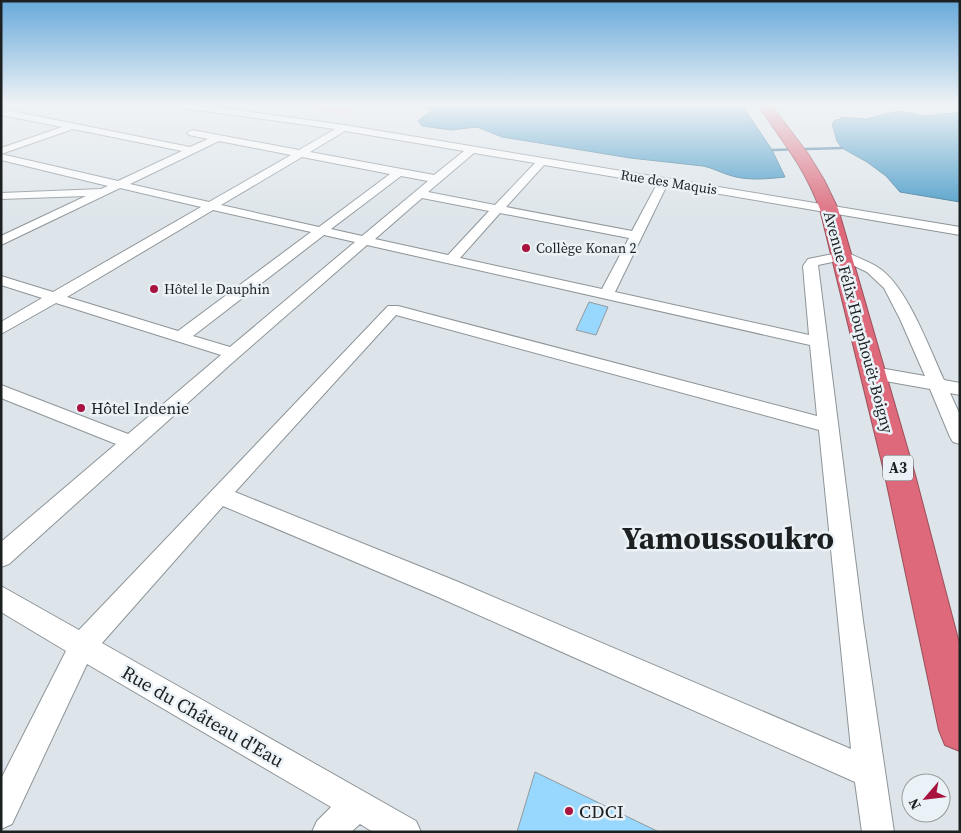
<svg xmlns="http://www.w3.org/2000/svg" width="961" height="833" font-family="'Source Serif 4',serif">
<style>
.green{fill:#f8c7cb}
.water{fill:#4599c6;stroke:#397594}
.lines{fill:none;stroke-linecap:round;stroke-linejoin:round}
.stream{stroke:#397594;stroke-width:2.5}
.building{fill:#98d8fe;stroke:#92999d}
.minor-casing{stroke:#8d9498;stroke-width:2}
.highway-casing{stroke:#9a4f5b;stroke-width:2}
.minor{fill:#fff;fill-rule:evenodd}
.highway{fill:#dd697a;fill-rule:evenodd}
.poi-dot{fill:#a9133f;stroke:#eaf2f7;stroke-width:2}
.labels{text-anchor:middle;stroke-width:5;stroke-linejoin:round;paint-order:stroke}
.far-street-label{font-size:14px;fill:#1d2021;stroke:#eaf2f7}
.far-poi-label{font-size:14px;fill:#1d2021;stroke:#eaf2f7;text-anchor:start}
.shield{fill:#eaf2f7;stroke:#5a5f61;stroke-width:1}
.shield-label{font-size:15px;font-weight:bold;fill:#1d2021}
.street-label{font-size:16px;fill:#1d2021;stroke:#eaf2f7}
.poi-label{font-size:16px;fill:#1d2021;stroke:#eaf2f7;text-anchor:start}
.near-street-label{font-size:19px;fill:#1d2021;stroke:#eaf2f7}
.near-poi-label{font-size:19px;fill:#1d2021;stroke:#eaf2f7;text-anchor:start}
.near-town-label{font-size:31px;font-weight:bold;fill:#1d2021;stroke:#eaf2f7}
</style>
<rect width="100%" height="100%" fill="#dde5ea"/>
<path class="green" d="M318,105H352L350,106L358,107L346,115L310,109Z"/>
<path class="water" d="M415,105H679L744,108L772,150L785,177C766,179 747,181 729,175C719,172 713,168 703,166L630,158L527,141L502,137L477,127L451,130L422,126L418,121L433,110Z
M899,111L925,116L960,112V202L900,192L886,176L867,162L842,148L837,141L832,124L835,120L842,119L840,117L865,119Z"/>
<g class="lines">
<path class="stream" d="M772,150L842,148"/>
</g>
<path class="building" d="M589,302L608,307L596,335L576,330Z
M535,772L659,832H517Z"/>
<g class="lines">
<g class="minor-casing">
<path id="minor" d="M179,105H201L344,125L960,227V235L667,185L615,292L809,335L803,266L808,259L843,252L848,253C857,257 867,261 876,266C906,283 929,348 944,380L960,383V395L950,393L960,415V444L953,442L950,437L930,389L874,379L868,377L865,373L868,369L874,367L925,376L900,319L884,288L867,272L842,260L818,265L863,621L894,832H862L855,782L438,597L223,506L102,643L416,821L421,832H373L360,824L351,832H312L317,821L331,807L87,664L12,824L1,829V779L66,651L1,612V586L79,630L388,306H398L817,416L810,345L367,245L232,363L9,564L1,567V542L116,444L1,398V385L128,434L221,355L56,303L1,334V322L42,298L1,285V276L53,292L201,207L120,188L1,245V236L86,196L1,199V193L101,189L108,186L1,160V154L118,181L182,151L73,129L1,154V148L62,127L1,115V109L190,147L208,139L189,135L187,133L192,130L299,150L335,129L183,108ZM345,131L464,151L434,175L310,152ZM219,141L291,155L209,202L130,184ZM474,153L535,163L495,205L428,192ZM302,157L390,174L319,227L221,205ZM544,165L657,184L632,231L506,207ZM401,176L428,181L362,236L331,229ZM422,198L489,211L448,255L375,239ZM213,210L311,232L178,331L67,297ZM500,213L629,238L602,289L460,258ZM324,235L355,242L230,347L193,336ZM396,315L819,430L851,749L456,581L235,492Z"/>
</g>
<g class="highway-casing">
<path id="highway" d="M758,105H771L808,154L824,180L838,209L915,475L960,647V751L945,745L939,730L885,475L820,209C804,166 783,142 758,105Z"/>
</g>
<use href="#minor" class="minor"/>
<use href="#highway" class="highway"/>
</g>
<linearGradient id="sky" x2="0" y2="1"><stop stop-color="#67a9da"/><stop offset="0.47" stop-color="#f0f3f6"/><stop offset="1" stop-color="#f0f3f6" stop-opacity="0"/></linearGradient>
<rect width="961" height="222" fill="url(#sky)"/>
<g class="poi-dot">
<circle cx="526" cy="248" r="5"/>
<circle cx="154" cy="289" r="5"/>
<circle cx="81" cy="408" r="5"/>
<circle cx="569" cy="811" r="5"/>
</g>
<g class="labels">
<g class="far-street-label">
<text transform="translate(669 182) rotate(9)" y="5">Rue des Maquis</text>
</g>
<g class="far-poi-label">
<text x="536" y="253">Collège Konan 2</text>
<text x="164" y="294">Hôtel le Dauphin</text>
</g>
<rect class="shield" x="883" y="455.5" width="30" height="25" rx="4"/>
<g class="shield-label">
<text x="898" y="473">A3</text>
</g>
<g class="street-label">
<text transform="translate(859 322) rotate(75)" y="6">Avenue Félix Houphouët-Boigny</text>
</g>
<g class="poi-label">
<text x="91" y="414">Hôtel Indenie</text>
</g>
<g class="near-street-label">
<text transform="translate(203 716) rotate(30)" y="7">Rue du Château d'Eau</text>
</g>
<g class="near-poi-label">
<text x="579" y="818">CDCI</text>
</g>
<g class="near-town-label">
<text x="728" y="549">Yamoussoukro</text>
</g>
</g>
<rect width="961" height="833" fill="none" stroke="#1d2021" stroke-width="5"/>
<g transform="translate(926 798) rotate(242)"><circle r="24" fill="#eaf2f7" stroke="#989ea1"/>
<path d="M0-4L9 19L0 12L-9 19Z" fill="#a9133f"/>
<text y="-8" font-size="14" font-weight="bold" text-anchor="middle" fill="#1d2021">N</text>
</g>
</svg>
